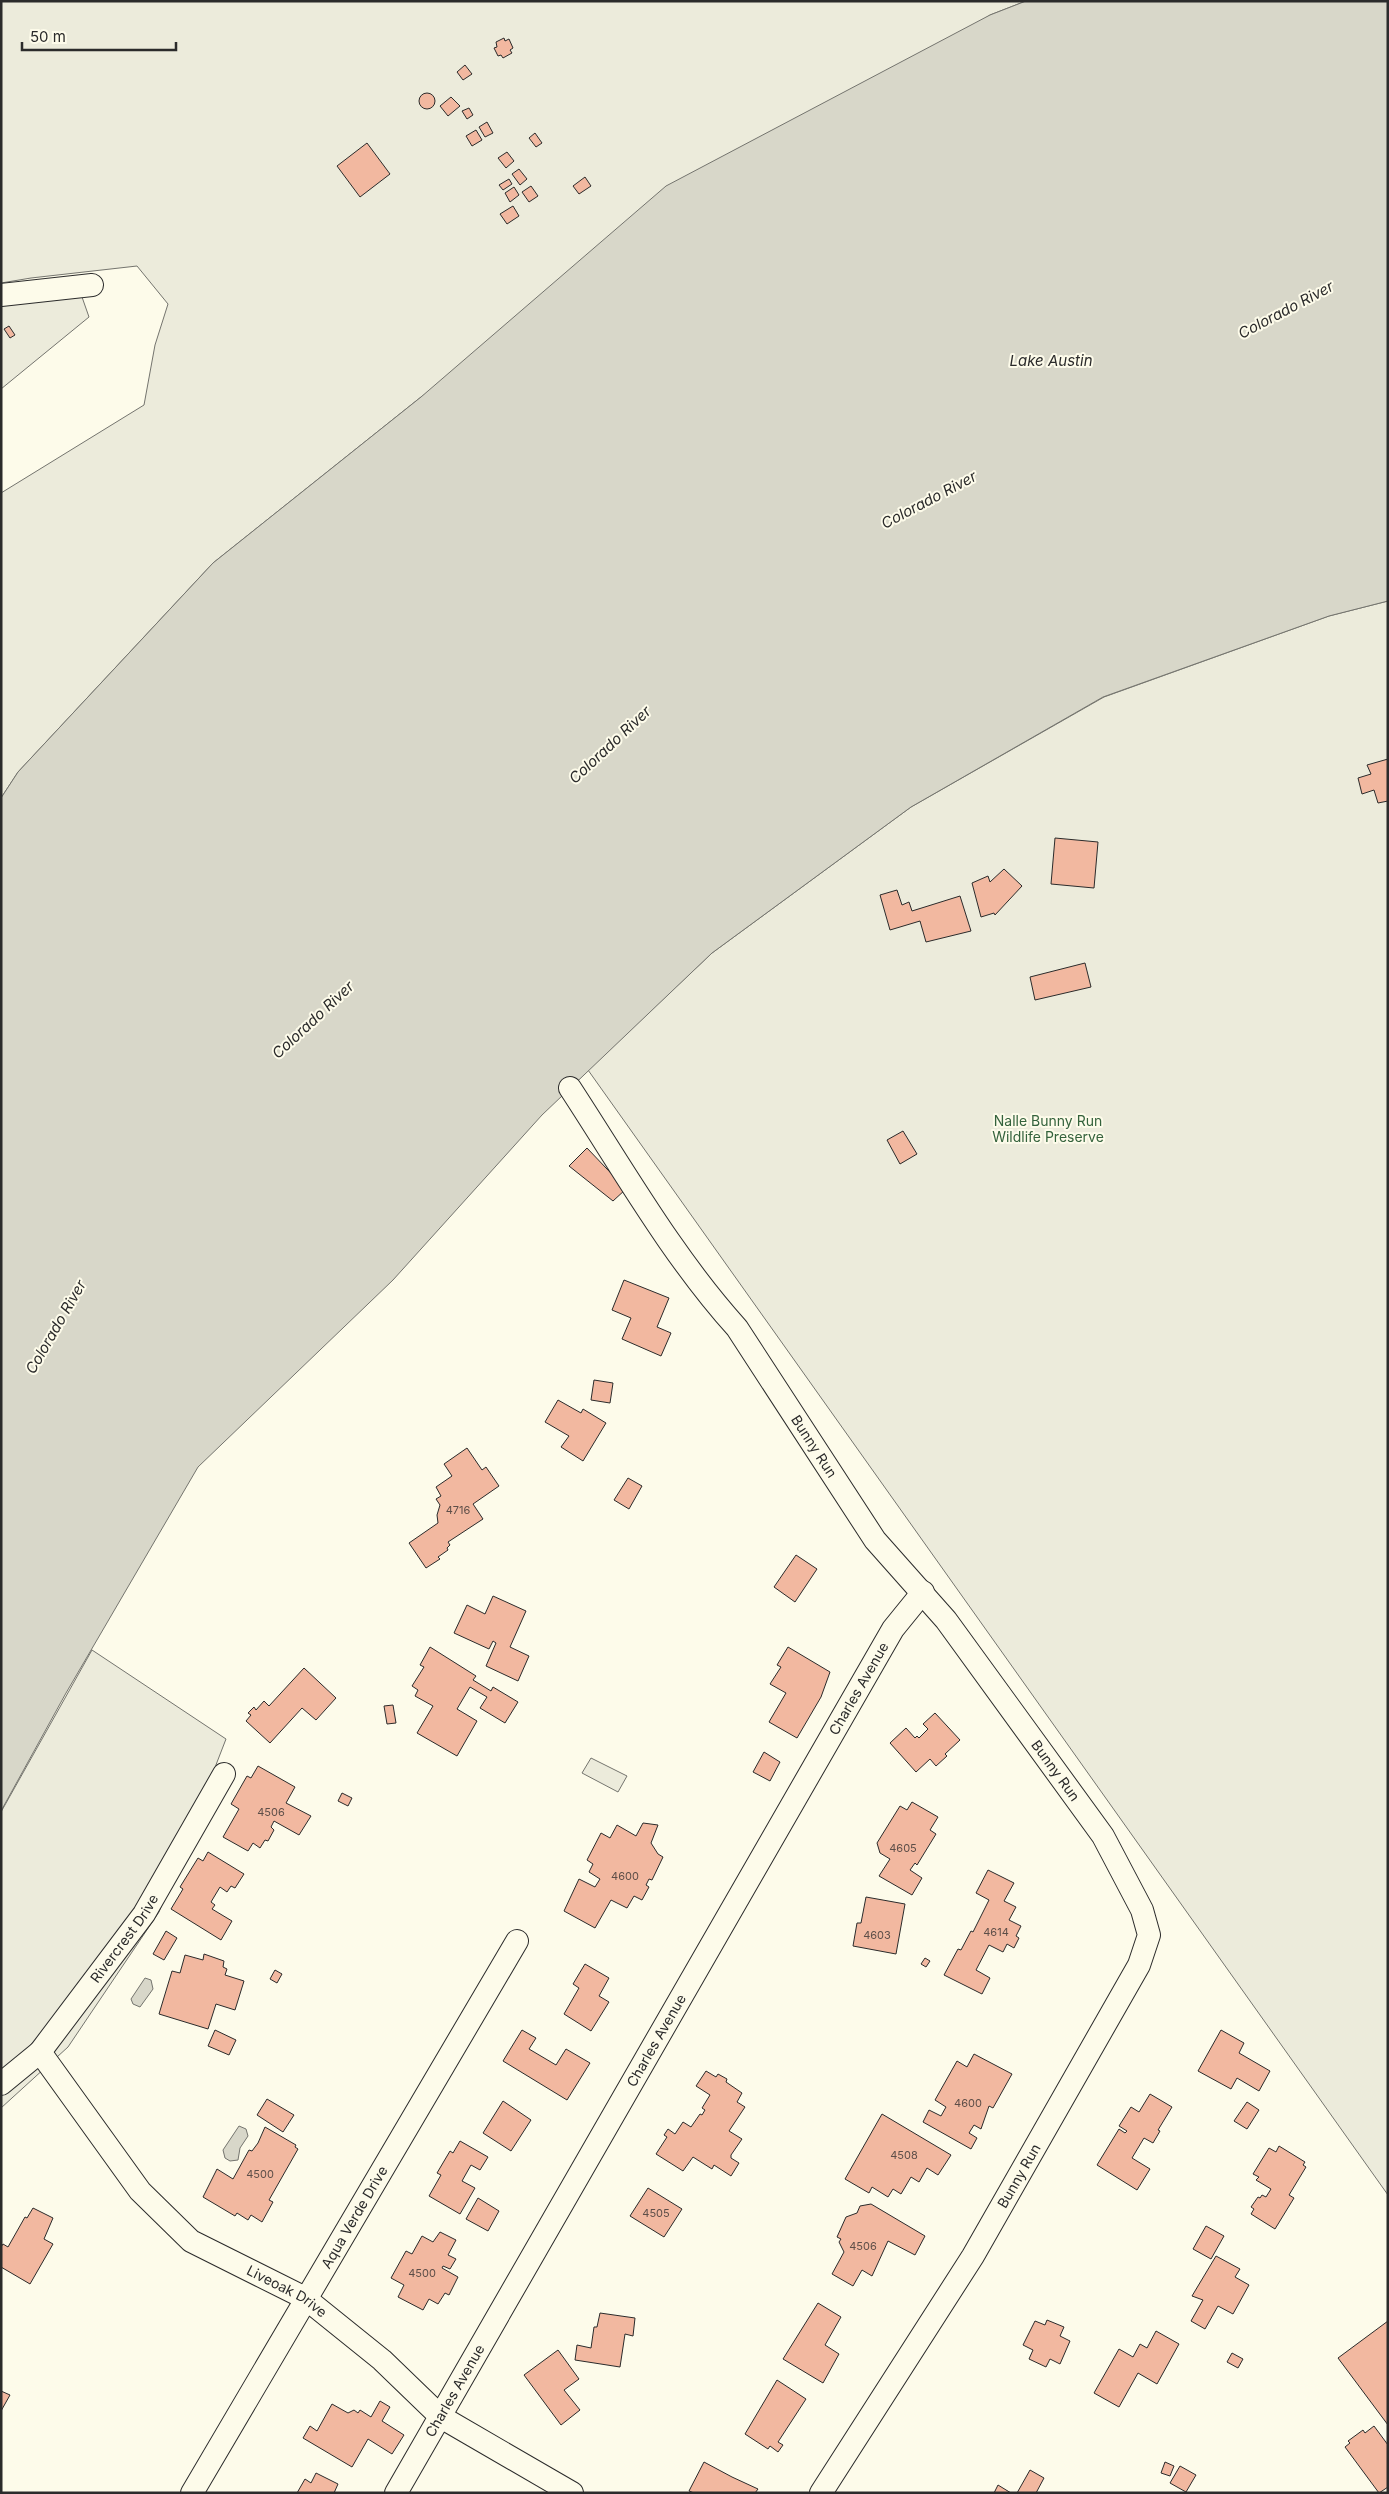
<svg xmlns="http://www.w3.org/2000/svg" width="1389" height="2494" font-family="Inter,sans-serif">
<style>
.green{fill:#ecebdb;stroke:#74746e}
.water{fill:#d8d7c9;stroke:#74746e}
.building{fill:#f2b8a0;stroke:#2b2b2b}
.lines{fill:none;stroke-linecap:round;stroke-linejoin:round}
.minor-casing{stroke:#2b2b2b;stroke-width:24}
.minor{stroke:#fdfbea;stroke-width:22}
.labels{text-anchor:middle;stroke-width:4;stroke-linejoin:round;paint-order:stroke}
.number-label{font-size:11px;fill:#5d4e48}
.park-label{font-size:14px;fill:#34623c;stroke:#fdfbea}
.street-label{font-size:14px;fill:#2b2b2b;stroke:#fdfbea}
.water-label{font-size:15px;font-style:italic;fill:#2b2b2b;stroke:#fdfbea}
</style>
<rect width="100%" height="100%" fill="#fdfbea"/>
<path class="green" d="M1,1H1026L990,15L421,397L213,563L18,772L1,798V493L144,405L155,345L168,304L137,266L31,278L1,283Z
M82,297L89,317L1,389V303Z
M1388,601V2195L588,1070L712,953L911,807L1104,697L1329,616Z
M92,1650L226,1739L159,1912L68,2047L1,2108V1812Z
M591,1758L627,1776L618,1792L582,1773Z"/>
<path class="water" d="M1026,1H1388V601L1329,616L1103,697L911,807L712,953L542,1115L393,1280L198,1467L66,1693L1,1811V798L18,772L213,563L421,397L666,186L990,15Z
M145,1978L151,1980L153,1989L140,2007L133,2004L131,1999Z
M239,2126L246,2129L248,2136L240,2148L238,2160L230,2161L225,2158L223,2150Z"/>
<path class="building" d="M504,38L505,41L509,39L513,48L510,50L512,53L503,58L501,55L498,56L494,48L497,47L496,42Z
M465,65L472,74L463,80L457,72Z
M419 101a8 8 0 1 1 16 0a8 8 0 1 1-16 0Z
M451,97L460,106L448,116L440,106Z
M469,108L473,115L467,119L462,111Z
M487,122L493,133L485,137L479,127Z
M476,130L482,140L472,146L466,136Z
M535,133L542,143L536,147L529,138Z
M367,143L390,174L360,197L337,166Z
M507,152L514,161L506,168L498,158Z
M519,169L527,179L520,185L512,174Z
M585,177L591,186L579,194L573,186Z
M509,179L512,184L503,190L499,185Z
M531,186L538,196L529,202L522,192Z
M514,187L519,195L510,202L505,193Z
M513,206L519,216L507,224L500,214Z
M9,326L15,335L10,338L4,329Z
M1388,759V801L1378,803L1374,790L1362,794L1358,778L1371,774L1367,765Z
M1055,838L1098,842L1094,888L1051,884Z
M1004,869L1022,886L995,915L994,913L981,917L972,883L988,876L990,882Z
M897,890L902,905L909,902L912,911L960,896L971,931L926,942L920,921L890,930L880,895Z
M1085,963L1091,987L1035,1000L1030,977Z
M903,1131L917,1154L900,1164L887,1140Z
M587,1148L626,1189L613,1201L569,1166Z
M624,1280L669,1298L657,1327L671,1333L661,1356L622,1339L631,1318L612,1310Z
M594,1380L613,1383L610,1403L591,1400Z
M558,1400L581,1413L583,1409L606,1423L583,1461L561,1447L569,1436L545,1422Z
M467,1448L482,1470L486,1467L499,1486L473,1504L483,1519L448,1542L450,1545L447,1548L448,1550L438,1557L440,1559L426,1568L409,1543L438,1523L437,1515L440,1505L436,1499L441,1496L436,1487L452,1476L444,1464Z
M628,1478L642,1486L629,1509L614,1500Z
M796,1555L817,1569L795,1602L774,1587Z
M493,1596L526,1611L510,1647L529,1656L518,1681L486,1666L496,1643L493,1641L489,1649L454,1633L467,1605L485,1614Z
M430,1647L476,1676L473,1680L491,1691L493,1687L518,1702L505,1723L480,1708L487,1697L470,1687L457,1709L477,1721L457,1756L417,1733L433,1706L415,1696L418,1690L412,1686L424,1667L420,1665Z
M788,1647L830,1672L821,1697L797,1738L769,1722L786,1693L770,1684L781,1667L777,1665Z
M304,1668L336,1698L316,1720L302,1708L270,1743L246,1721L251,1715L248,1713L254,1707L256,1710L264,1701L269,1706Z
M393,1705L396,1723L387,1724L384,1706Z
M935,1713L960,1740L945,1754L947,1756L936,1766L930,1759L916,1772L890,1743L906,1728L915,1738L917,1736L919,1738L928,1729L923,1724Z
M764,1752L780,1762L770,1781L753,1772Z
M258,1766L295,1787L286,1803L311,1816L299,1835L274,1821L271,1827L274,1830L268,1841L265,1840L260,1848L253,1843L248,1851L223,1837L239,1809L231,1804L247,1776L251,1778Z
M342,1793L352,1798L348,1806L338,1801Z
M912,1802L938,1817L930,1830L936,1834L917,1865L915,1863L910,1870L922,1878L912,1895L879,1876L890,1859L880,1853L877,1843L900,1806L907,1810Z
M643,1823L658,1825L651,1843L658,1854L663,1857L652,1880L649,1879L646,1885L649,1887L642,1900L634,1896L627,1908L611,1900L595,1928L564,1911L579,1879L595,1887L600,1879L589,1872L593,1864L587,1860L601,1833L610,1838L617,1825L636,1836Z
M208,1852L244,1874L235,1888L231,1886L227,1892L220,1887L211,1902L215,1905L212,1909L232,1921L221,1940L171,1909L183,1889L180,1887L198,1858L203,1861Z
M988,1870L1014,1883L1004,1901L1016,1907L1009,1920L1021,1926L1016,1936L1019,1938L1014,1948L1007,1944L1003,1952L989,1945L976,1970L990,1978L982,1994L944,1975L958,1949L961,1950L971,1931L973,1932L989,1900L976,1893Z
M866,1897L905,1904L896,1954L853,1946L857,1923H861Z
M166,1931L177,1938L164,1960L153,1954Z
M204,1954L224,1961L223,1967L227,1969L225,1975L244,1981L235,2010L216,2004L208,2029L159,2014L172,1971L180,1973L185,1955L203,1960Z
M925,1958L930,1961L926,1967L921,1964Z
M585,1964L609,1978L599,1996L609,2002L591,2031L564,2014L579,1988L573,1984Z
M275,1970L282,1974L277,1983L270,1979Z
M215,2030L236,2040L229,2055L208,2046Z
M522,2030L536,2038L529,2049L556,2065L566,2049L590,2063L567,2100L503,2061Z
M1221,2030L1244,2043L1239,2053L1270,2071L1259,2091L1237,2078L1231,2089L1198,2071Z
M974,2054L1012,2074L993,2108L989,2106L981,2129L974,2125L969,2133L977,2138L971,2149L923,2122L929,2110L941,2116L946,2107L935,2100L957,2061L967,2067Z
M706,2071L716,2077L718,2074L727,2079L726,2082L742,2093L737,2102L745,2107L729,2131L742,2139L731,2155V2158L739,2163L731,2176L714,2165L712,2169L693,2157L683,2171L656,2154L667,2137L664,2135L668,2129L675,2134L683,2122L691,2127L700,2114L702,2115L705,2110L702,2108L710,2095L696,2086Z
M1150,2094L1172,2107L1158,2130L1160,2131L1153,2143L1144,2138L1132,2158L1150,2169L1137,2190L1097,2165L1119,2129L1125,2133L1127,2131L1119,2126L1131,2107L1139,2112Z
M267,2099L294,2115L283,2132L257,2115Z
M503,2101L531,2120L511,2151L483,2133Z
M1247,2102L1259,2110L1247,2129L1234,2121Z
M882,2114L951,2155L938,2175L927,2168L919,2182L911,2177L901,2194L893,2189L888,2197L872,2187L869,2193L845,2179Z
M265,2127L296,2145L295,2147L298,2149L269,2200L273,2202L262,2222L251,2215L248,2220L237,2213L235,2216L203,2197L217,2169L233,2179L249,2150L252,2151L258,2143Z
M460,2141L488,2157L480,2170L471,2165L462,2181L475,2188L460,2214L429,2196L441,2175L437,2173L450,2151L453,2153Z
M1279,2146L1305,2162L1303,2165L1306,2167L1289,2195L1294,2198L1275,2229L1251,2214L1254,2209L1251,2207L1258,2197L1260,2198L1262,2195L1266,2197L1271,2189L1256,2180L1259,2177L1253,2174L1269,2148L1276,2152Z
M648,2188L682,2209L664,2237L630,2216Z
M478,2198L499,2211L488,2231L466,2219Z
M871,2204L925,2236L915,2255L888,2241L872,2276L862,2270L853,2286L832,2274L844,2252L839,2242L841,2239L837,2237L846,2217L857,2213L860,2206Z
M33,2208L53,2218L44,2239L53,2244L30,2284L1,2267V2247L3,2244L8,2247L25,2217L27,2218Z
M1206,2226L1224,2236L1211,2259L1193,2249Z
M440,2232L456,2240L448,2255L456,2259L450,2269L443,2266L442,2268L458,2277L449,2295L445,2293L438,2304L429,2299L423,2310L398,2297L404,2285L391,2278L406,2251L412,2254L422,2236L433,2242Z
M1216,2256L1240,2269L1235,2277L1249,2285L1233,2314L1218,2306L1205,2329L1191,2321L1203,2300L1192,2296Z
M818,2303L841,2317L825,2345L839,2354L823,2383L783,2359Z
M600,2313L635,2318L633,2336L625,2334L620,2367L575,2360L577,2345L591,2348L594,2327H597Z
M1047,2320L1064,2327L1060,2336L1070,2341L1060,2364L1050,2359L1046,2367L1029,2359L1033,2350L1023,2345L1035,2321L1045,2325Z
M1388,2321V2425L1338,2358Z
M1156,2331L1179,2344L1157,2384L1138,2373L1119,2407L1094,2393L1119,2349L1133,2357L1140,2344L1147,2348Z
M558,2350L579,2379L564,2390L580,2410L561,2425L524,2375Z
M1232,2353L1243,2359L1238,2368L1227,2362Z
M777,2380L806,2399L778,2442L783,2445L778,2452L770,2446L768,2449L745,2434Z
M1,2391L10,2395L1,2411Z
M380,2401L390,2407L382,2421L404,2435L392,2454L368,2439L352,2467L303,2438L310,2426L317,2431L332,2404L348,2413L354,2410L358,2413L360,2410L371,2417Z
M1374,2426L1388,2445V2487L1379,2493L1345,2447L1350,2443L1348,2441L1363,2430L1365,2433Z
M704,2462L732,2477L758,2489L755,2493H694L689,2491Z
M1165,2462L1174,2466L1170,2476L1161,2473Z
M1180,2466L1196,2475L1186,2492L1170,2483Z
M1030,2470L1044,2478L1036,2493H1017Z
M316,2473L338,2484L334,2493H297L305,2479L311,2483Z
M998,2485L1011,2493H994Z"/>
<g class="lines">
<g class="minor-casing">
<g id="minor">
<path d="M1,295L92,285"/>
<path id="s1" d="M570,1088C623,1169 672,1256 737,1328L875,1540L946,1620L1103,1836L1142,1910L1149,1935L1139,1965L973,2256L821,2493"/>
<path id="s2" d="M40,2052L140,2191L191,2241L305,2298L382,2360L441,2417L572,2493"/>
<path id="s3" d="M1,2084L40,2052L144,1914L224,1774"/>
<path id="s4" d="M192,2493L517,1941"/>
<path id="s5" d="M396,2493L893,1629L923,1592"/>
</g>
</g>
<use href="#minor" class="minor"/>
</g>
<g class="labels">
<g class="number-label">
<text x="458" y="1514">4716</text>
<text x="271" y="1816">4506</text>
<text x="903" y="1852">4605</text>
<text x="625" y="1880">4600</text>
<text x="996" y="1936">4614</text>
<text x="877" y="1939">4603</text>
<text x="968" y="2107">4600</text>
<text x="904" y="2159">4508</text>
<text x="260" y="2178">4500</text>
<text x="656" y="2217">4505</text>
<text x="863" y="2250">4506</text>
<text x="422" y="2277">4500</text>
</g>
<g class="park-label">
<text x="1048" y="1126">Nalle Bunny Run<tspan x="1048" dy="16">Wildlife Preserve</tspan></text>
</g>
<g class="street-label">
<text dy="5" stroke="none"><textPath href="#s1" startOffset="434">Bunny Run</textPath></text>
<text dy="5" stroke="none"><textPath href="#s5" startOffset="928">Charles Avenue</textPath></text>
<text dy="5" stroke="none"><textPath href="#s1" startOffset="839">Bunny Run</textPath></text>
<text dy="5" stroke="none"><textPath href="#s3" startOffset="192">Rivercrest Drive</textPath></text>
<text dy="5" stroke="none"><textPath href="#s5" startOffset="522">Charles Avenue</textPath></text>
<text transform="translate(1019 2176) rotate(-60)" y="5">Bunny Run</text>
<text dy="5" stroke="none"><textPath href="#s4" startOffset="320">Aqua Verde Drive</textPath></text>
<text dy="5" stroke="none"><textPath href="#s2" startOffset="351">Liveoak Drive</textPath></text>
<text dy="5" stroke="none"><textPath href="#s5" startOffset="118">Charles Avenue</textPath></text>
</g>
<g class="water-label">
<text transform="translate(1286 310) rotate(-28)" y="5">Colorado River</text>
<text x="1051" y="366">Lake Austin</text>
<text transform="translate(929 500) rotate(-28)" y="5">Colorado River</text>
<text transform="translate(610 745) rotate(-43)" y="5">Colorado River</text>
<text transform="translate(313 1020) rotate(-43)" y="5">Colorado River</text>
<text transform="translate(56 1327) rotate(-60)" y="5">Colorado River</text>
</g>
</g>
<rect width="1389" height="2494" fill="none" stroke="#2b2b2b" stroke-width="5"/>
<path d="M22 42v8h154v-8" fill="none" stroke="#2b2b2b" stroke-width="2.5"/>
<text x="30" y="42" font-size="15" fill="#2b2b2b" stroke="#fdfbea" stroke-width="4" paint-order="stroke">50 m</text>
</svg>
